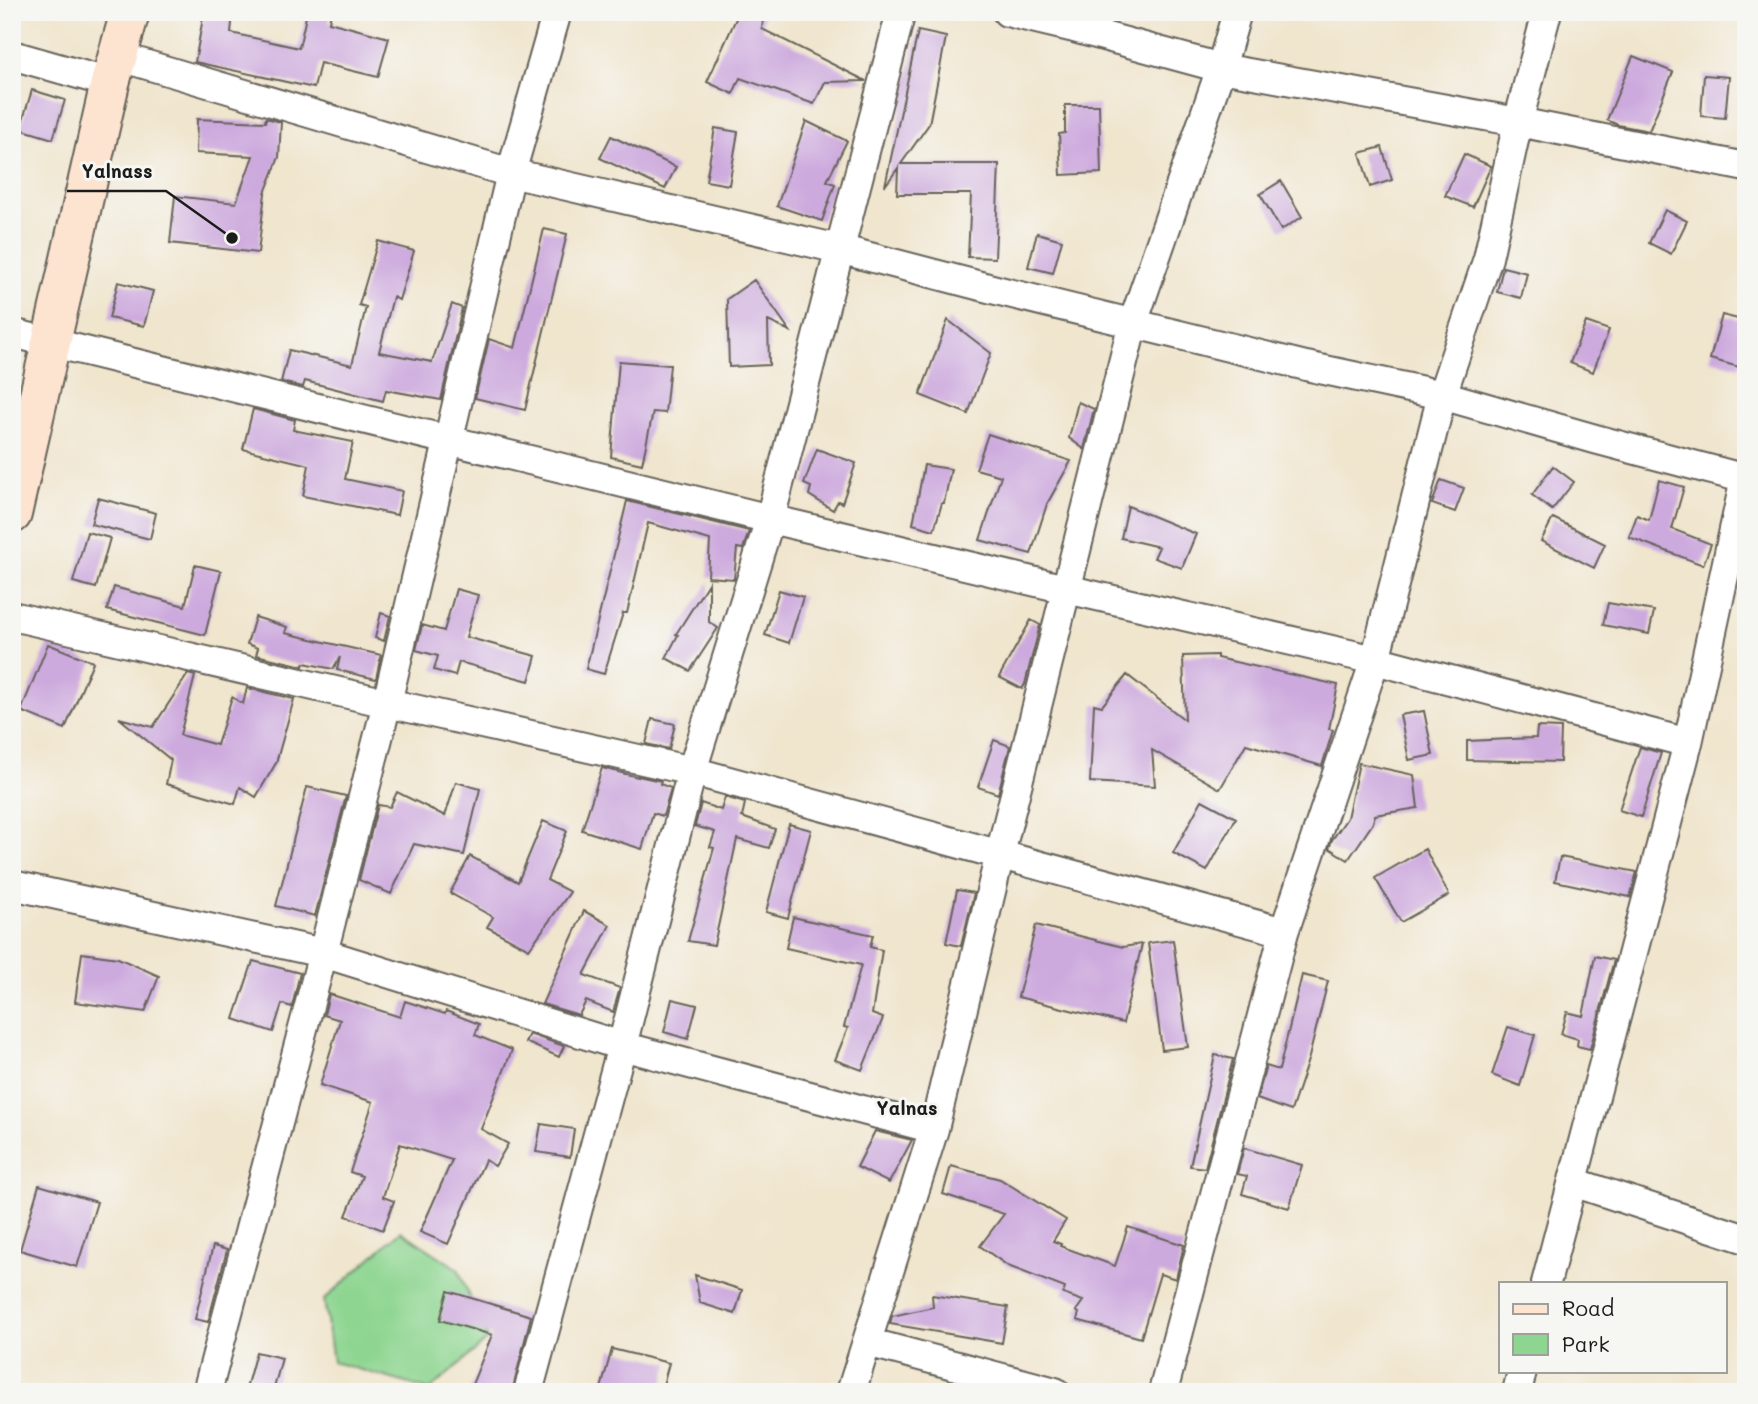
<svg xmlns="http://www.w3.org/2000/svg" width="1758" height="1404" font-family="Mali,sans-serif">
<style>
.green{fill:#8dd590;stroke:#547856;stroke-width:2}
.building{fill:#cdaade}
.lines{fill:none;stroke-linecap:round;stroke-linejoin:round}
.street-casing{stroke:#66625a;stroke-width:32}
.secondary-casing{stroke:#66625a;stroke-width:42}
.street{stroke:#fff;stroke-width:28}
.secondary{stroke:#fde4d1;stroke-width:38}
.labels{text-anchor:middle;stroke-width:6;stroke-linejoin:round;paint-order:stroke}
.neighbourhood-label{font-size:19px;font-weight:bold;fill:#1c1c1c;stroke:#f6f6f2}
.leader{fill:none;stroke:#1c1c1c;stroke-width:2.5}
.callout-dot{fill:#1c1c1c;stroke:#f6f6f2;stroke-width:2.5}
.callout-label{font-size:19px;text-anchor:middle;font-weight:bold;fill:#1c1c1c;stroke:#f6f6f2;stroke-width:6;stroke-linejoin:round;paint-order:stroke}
</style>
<rect width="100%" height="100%" fill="#f6f6f2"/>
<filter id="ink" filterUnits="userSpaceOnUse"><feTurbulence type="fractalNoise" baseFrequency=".0143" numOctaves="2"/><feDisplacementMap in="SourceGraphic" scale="14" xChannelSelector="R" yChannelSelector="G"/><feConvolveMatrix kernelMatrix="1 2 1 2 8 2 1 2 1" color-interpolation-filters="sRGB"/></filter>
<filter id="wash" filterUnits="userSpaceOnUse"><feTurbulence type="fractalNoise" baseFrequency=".00686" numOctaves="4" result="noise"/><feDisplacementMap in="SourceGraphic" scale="28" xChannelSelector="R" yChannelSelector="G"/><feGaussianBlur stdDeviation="1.57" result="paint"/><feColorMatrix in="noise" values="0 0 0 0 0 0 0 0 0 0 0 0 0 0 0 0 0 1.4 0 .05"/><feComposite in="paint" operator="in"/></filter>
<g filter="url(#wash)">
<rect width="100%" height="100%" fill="#f0e5cd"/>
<path class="green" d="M401,1231L458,1269L488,1339L430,1390L333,1362L324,1300Z"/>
<g id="blocks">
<path class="building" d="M204,12H233L231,33L299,48L307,12H331L329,22L389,38L378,77L320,63L314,88L195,62Z
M739,12H764L762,29L866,81L825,82L814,104L740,78L733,94L707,82Z
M918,31L946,37L929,124L901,164H999L995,258L968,257L971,194H897L898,168L885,186Z
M1633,56L1673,72L1649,131L1618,125L1607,120Z
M1704,75L1729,77L1725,118L1701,116Z
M32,90L65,100L53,139L20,129Z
M1065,105H1099L1101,173L1061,175L1059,134L1065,133Z
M266,118L281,122L279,157L265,193L258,253L170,243L175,196L236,203L253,156L196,153L197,119L265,122Z
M806,121L847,141L827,181L835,184L822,221L777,206Z
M715,128L738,132L729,185L706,181Z
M611,136L676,167L665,189L600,158Z
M1382,147L1392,180L1370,187L1360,153Z
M1464,154L1491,166L1473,207L1445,196Z
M1281,181L1302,217L1281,230L1260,194Z
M1665,210L1687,221L1671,254L1649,243Z
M544,229L567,234L525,410L475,398L489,339L515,348Z
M1037,233L1062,240L1053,273L1028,267Z
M378,241L414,251L399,300L393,297L379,352L432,362L452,304L462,308L441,400L386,390L383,401L305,381L303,387L281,382L289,350L352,365L366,307L359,305Z
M1503,267L1527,273L1521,298L1497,292Z
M754,280L790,331L768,321L769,365L729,367L727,299Z
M118,282L153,291L144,326L109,318Z
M1722,315L1746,321V342L1739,367L1710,359Z
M948,320L991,353L968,414L920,395Z
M1586,322L1609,330L1593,372L1570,363Z
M619,361L670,365L665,413L653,412L642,464L611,457Z
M1078,402L1094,409L1084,449L1069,438Z
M253,409L295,420L293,430L353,442L345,479L402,491L397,515L303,496L309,465L243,449Z
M988,434L1071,461L1047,504L1031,554L980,540L1001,476L976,469Z
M817,449L856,463L842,503L838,501L833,510L809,495L811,487L804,484Z
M924,465L951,469L944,503H942L934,530L913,524Z
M1553,466L1574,482L1552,510L1532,495Z
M1441,480L1464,488L1455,512L1432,504Z
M1659,480L1684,487L1672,529L1711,544L1703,565L1629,537L1637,515L1649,520Z
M98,498L156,513L150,539L91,524Z
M627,501L749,531L743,549L737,548L734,579L708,577L710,540L648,523L627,613H623L604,674L586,669Z
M1128,506L1196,534L1182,568L1154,558L1159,547L1121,538Z
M1553,518L1605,544L1594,568L1541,541Z
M87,532L110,538L96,588L73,582Z
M195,565L221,571L205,635L107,610L114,587L185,606Z
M709,582V622L718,628L690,671L666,658L678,635L676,634Z
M456,589L478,595L466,637L536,656L529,681L459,662L455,676L434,670L438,656L416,650L422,625L444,631Z
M779,590L803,597L789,643L765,635Z
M1608,603L1654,611L1649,634L1603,625Z
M381,613L390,616L384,641L375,638Z
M255,617L287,627L285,633L381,655L376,679L337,670L340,657L333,669L304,663L303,666L256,655L258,648L247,644Z
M1031,620L1040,625L1025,684L1022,689L999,677Z
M48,644L93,662L65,729L21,711Z
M1217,655V658L1338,685L1329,729L1333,730L1322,766L1246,744L1220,789L1152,750L1155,786L1090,782L1094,704L1102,706L1127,675L1185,720L1183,656Z
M188,674L195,676L180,735L217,745L232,697L243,704L247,688L294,699L276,763L256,797L240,787L235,804L166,784L171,760L119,718L153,727Z
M1424,711L1433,755L1409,760L1400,715Z
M652,719L675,724L669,749L646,744Z
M1537,727L1561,728L1560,762L1467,760V741L1536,738Z
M994,740L1010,746L998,794L978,787Z
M1640,747L1661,753L1641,817L1619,810Z
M1359,763L1414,775L1418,808L1375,815L1373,823L1348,860L1329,848L1332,840L1347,818Z
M602,768L638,777V776L661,781L660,784L671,788L663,816L653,813L642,849L582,830Z
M456,782L480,789L464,855L414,844L391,894L359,880L378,805L390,807L397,792L445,816Z
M307,787L346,796L315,916L276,906Z
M725,797L745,803L742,817L775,829L769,848L737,839L714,945L688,941L714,848L710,847L715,832L695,826L701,803L721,810Z
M1202,800L1236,818L1207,871L1173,853Z
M543,821L567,831L547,880L570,892L529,949L487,927L493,917L450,893L470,856L518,882Z
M789,824L811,830L788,918L766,912Z
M1425,849L1449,895L1401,922L1375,878Z
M1560,857L1637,872L1630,897L1555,881Z
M957,890L974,893L961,946L946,943Z
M584,911L610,925L584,975L620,988L613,1012L586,1001L579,1015L542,1004Z
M793,917L873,935L870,947L882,950L872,1014L883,1018L862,1070L835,1060L848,1028L844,1027L861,965L786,948Z
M1036,925L1123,947L1142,944L1123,1023L1018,997Z
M1173,940L1188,1047L1162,1050L1148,943Z
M82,953L118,958L159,976L145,1012L75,1002Z
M1595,956L1614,960L1590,1049L1577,1046L1578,1039L1561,1034L1567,1012L1583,1016Z
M253,961L300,973L292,1007L282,1004L273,1032L234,1019Z
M1302,975L1328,981L1309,1057L1291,1111L1257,1099L1266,1066L1279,1070Z
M329,994L400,1017L405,1001L445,1014L446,1011L479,1024L475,1035L512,1050L481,1129L508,1144L495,1166L485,1160L448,1244L420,1232L452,1160L400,1144L383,1197L394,1201L383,1230L346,1216L362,1176L350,1172L373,1102L320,1085L340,1020L324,1015Z
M672,999L697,1005L688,1039L664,1032Z
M1508,1027L1535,1035L1520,1086L1492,1075Z
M529,1034L564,1046L559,1057L525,1042Z
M1215,1055L1233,1059L1205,1168L1190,1166Z
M541,1124L574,1129L570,1157L536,1152Z
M875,1131L912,1140L889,1183L857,1167Z
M1244,1148L1302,1165L1289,1208L1242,1194L1247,1176L1237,1174Z
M951,1166L1000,1179L1066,1220L1053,1241L1061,1244L1060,1246L1115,1266L1128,1227L1184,1245L1176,1279L1160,1274L1141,1338L1077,1320L1079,1313L1076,1311L1083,1301L1063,1294L1065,1288L1008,1266L980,1246L1004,1214L943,1194Z
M39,1185L97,1202L77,1267L20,1250Z
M213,1246L227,1250L208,1322L195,1319Z
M695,1275L742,1290L735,1314L700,1303Z
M448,1291L531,1316L512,1392H469L492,1335L440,1320Z
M932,1295L1008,1307L1002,1343L890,1324L892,1316L933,1307Z
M612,1349L669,1363L661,1392H600Z
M256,1352L282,1358L273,1392H245Z"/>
</g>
</g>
<g filter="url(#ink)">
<use href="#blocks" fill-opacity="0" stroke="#66625a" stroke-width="2"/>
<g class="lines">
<g class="street-casing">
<path id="street" d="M1007,12L1074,28L1221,68L1518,122L1746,167
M12,55L110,83
M117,56L511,173L839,249L996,290L1306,366L1442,395L1595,439L1746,479
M12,333L770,519L1066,589L1375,660L1688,743
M12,616L387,703L692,771L1284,932
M12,885L323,953L622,1046L934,1129
M1573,1182L1746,1239
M1546,1283L1688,743L1746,474
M867,1342L1055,1392
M207,1392L323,953L387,703L511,173L557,12
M528,1392L622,1046L692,771L770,519L901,12
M851,1392L934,1129L1000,854L1133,323L1221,68L1237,12
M1163,1392L1284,932L1375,660L1442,395L1488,258L1518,122L1547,12
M1517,1392L1522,1371"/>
</g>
<g class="secondary-casing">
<path id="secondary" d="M12,514L110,83L130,12"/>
</g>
<use href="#street" class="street"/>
<use href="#secondary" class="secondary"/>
</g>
</g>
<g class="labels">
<g class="neighbourhood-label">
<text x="907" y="1115">Yalnas</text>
</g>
</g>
<path class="leader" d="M232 238L166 191H67"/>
<circle class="callout-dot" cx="232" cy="238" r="7"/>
<g class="callout-label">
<text x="117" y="178">Yalnass</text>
</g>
<rect width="1758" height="1404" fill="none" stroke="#f6f6f2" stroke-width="42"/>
<rect x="1499" y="1282" width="228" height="91" fill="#f6f6f2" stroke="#9f9f9c" stroke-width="2"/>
<rect x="1513" y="1304" width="35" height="10" fill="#fde4d1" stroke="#9f9f9c" stroke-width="2"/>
<text x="1562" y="1316" font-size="21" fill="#1c1c1c">Road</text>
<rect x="1513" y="1334" width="35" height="21" fill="#8dd590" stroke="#9f9f9c" stroke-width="2"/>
<text x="1562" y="1352" font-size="21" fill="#1c1c1c">Park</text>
</svg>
